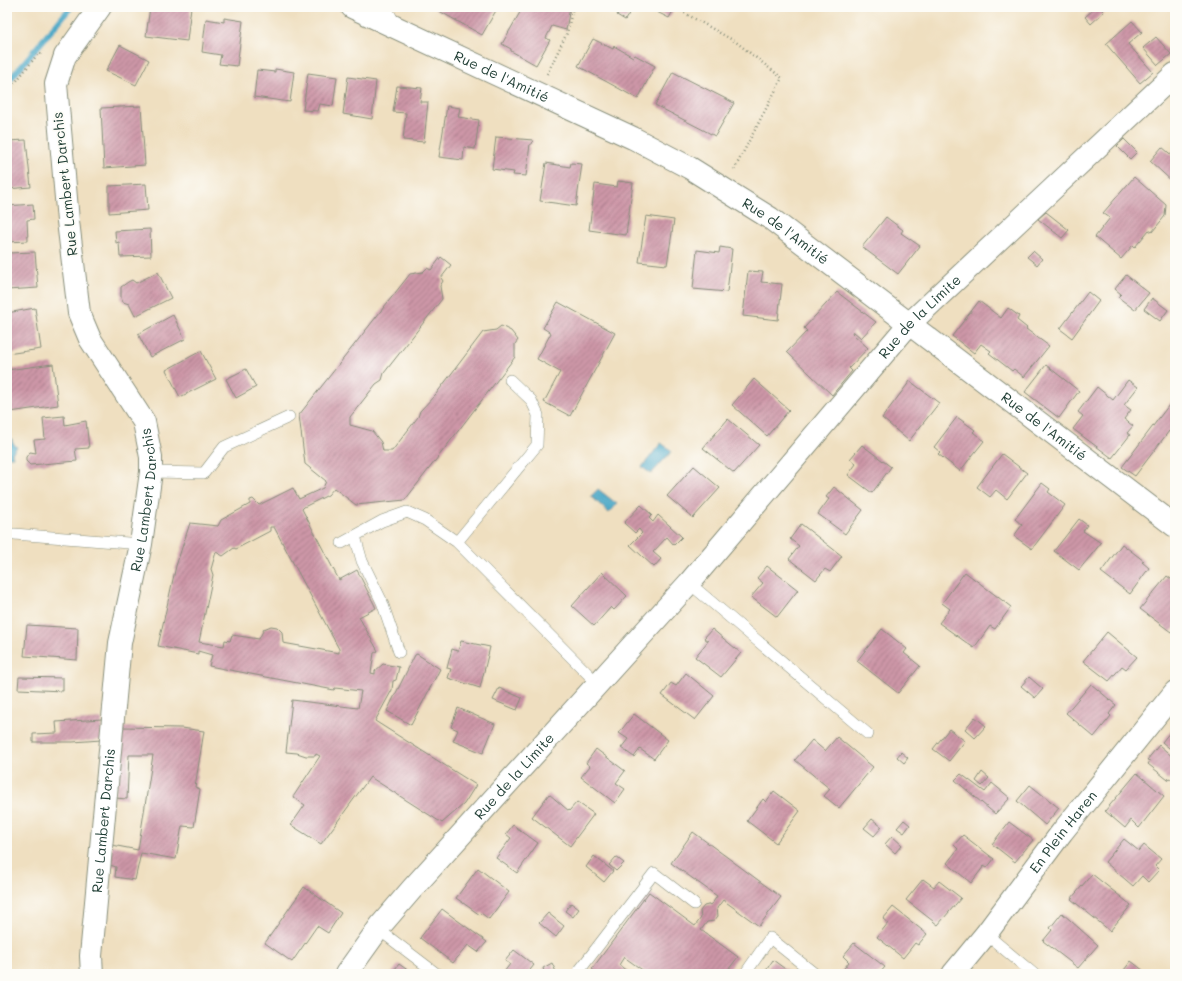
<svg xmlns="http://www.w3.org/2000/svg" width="1182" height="981" font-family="Mali,sans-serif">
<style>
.water{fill:#46a6c5;stroke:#32727c}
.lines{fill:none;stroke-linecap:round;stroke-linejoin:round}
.stream{stroke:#46a6c5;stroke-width:6}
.building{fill:url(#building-hatch);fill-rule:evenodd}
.lane-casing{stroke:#878e7a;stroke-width:12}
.street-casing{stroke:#878e7a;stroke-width:24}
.secondary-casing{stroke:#878e7a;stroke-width:24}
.path{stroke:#878e7a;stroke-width:2.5;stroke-dasharray:1 3;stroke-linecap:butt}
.lane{stroke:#fff;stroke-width:11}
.street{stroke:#fff;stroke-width:22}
.secondary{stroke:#fff;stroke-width:22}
.labels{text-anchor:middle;stroke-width:3.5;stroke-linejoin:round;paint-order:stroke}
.street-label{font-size:14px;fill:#1f3d34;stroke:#fdfcf7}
</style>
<defs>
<pattern id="building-hatch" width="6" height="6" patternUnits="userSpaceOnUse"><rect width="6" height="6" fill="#cd96a7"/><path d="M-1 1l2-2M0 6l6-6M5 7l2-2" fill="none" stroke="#a67c89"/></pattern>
</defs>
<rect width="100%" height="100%" fill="#fdfcf7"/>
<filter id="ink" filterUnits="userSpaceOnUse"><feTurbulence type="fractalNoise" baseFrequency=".025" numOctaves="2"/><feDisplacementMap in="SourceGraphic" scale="8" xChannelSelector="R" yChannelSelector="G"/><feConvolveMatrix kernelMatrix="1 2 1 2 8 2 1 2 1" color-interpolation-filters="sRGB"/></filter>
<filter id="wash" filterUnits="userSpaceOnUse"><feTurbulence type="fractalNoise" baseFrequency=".012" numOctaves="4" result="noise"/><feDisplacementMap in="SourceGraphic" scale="16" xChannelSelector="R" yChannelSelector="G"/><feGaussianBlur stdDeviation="0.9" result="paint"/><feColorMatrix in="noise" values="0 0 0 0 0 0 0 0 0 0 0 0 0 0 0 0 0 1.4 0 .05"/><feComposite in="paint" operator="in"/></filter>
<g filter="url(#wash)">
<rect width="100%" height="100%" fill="#efdfc0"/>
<path class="water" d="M7,439H12V442L17,447L12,453L13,457H7Z
M661,443L672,451L651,474L642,467Z
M598,489L617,504L609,513L591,496Z"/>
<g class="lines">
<path class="stream" d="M7,83L71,7"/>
</g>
<g id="blocks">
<path class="building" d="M150,7H191L187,41L146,36Z
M432,7H498L482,35Z
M523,7H570L566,30L552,26L546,38L550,40L536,65L511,51V49L502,44Z
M622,7L632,9L625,20L617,15Z
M660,7H665L673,11L669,18L657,12Z
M1096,7H1099L1104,12L1091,24L1085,17Z
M224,18L243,21L237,66L219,64L221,55L202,52L206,19L224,22Z
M1132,21L1142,32L1128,44L1153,72L1140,83L1106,44Z
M1156,37L1171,54L1158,65L1143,48Z
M593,39L613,49L614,46L633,57L635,55L655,66L638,99L578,66Z
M120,45L149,60L136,85L106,71Z
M275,69L294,72L290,102L254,97L257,70L275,72Z
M673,72L734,103L715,136L655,105Z
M308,73L337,77L333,106L320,104L318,111L303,110Z
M348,77L376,81L372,119L343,114Z
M397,86L422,88L420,102H428L424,142L403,140L406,113L393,112Z
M141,106L145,165L104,168L101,108Z
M447,106L460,108L458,117L479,120L475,149L464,147L463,160L439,157Z
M496,137L533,140L532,144H530L526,176L513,175L514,172L492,169Z
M1124,139L1137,152L1130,159L1117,146Z
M26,140L31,187L7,189V169H10L7,141Z
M1162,147L1175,158V184L1150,161Z
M546,163L570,167L571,163L582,164L576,206L540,201Z
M1134,177L1166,205L1165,216L1152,232L1149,230L1135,247L1133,245L1121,259L1095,237L1110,218L1103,213Z
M618,181L633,183L626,235L589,230L595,184L617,187Z
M146,184L148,210L109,213V186Z
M33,204L34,219L27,220L28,241L7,242V206Z
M1046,212L1069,230L1062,238L1038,219Z
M646,216L674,220L667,265L639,262Z
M886,217L903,230L901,233L920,246L898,274L862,247Z
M150,229L151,256L120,257L119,242L116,243L115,231Z
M720,247L732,249L727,292L693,289L697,250L719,253Z
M1033,251L1042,259L1037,265L1027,257Z
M35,252L38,288L7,290V253Z
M441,257L451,265L441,278L443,281L440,286L442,299L384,373L382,380L376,384L350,417V425L372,431L381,442L383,451H392L418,417L420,411L436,394L483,332L496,330L501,326L511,331L518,340L515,344V357L405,500L356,505L334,488L328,495L304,507L302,509L339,580L357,570L376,608L359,617L378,651L374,653L371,673L375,674V671L383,664L399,667L396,680L393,681L392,690L375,721L476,785L464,804L442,823L370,777L321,844L291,825L305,805L293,797L320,756L316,754L315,756H306L297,753L286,752L292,700L358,708L361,691L335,688L334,690L209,666L212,655L198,651V654L158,646L176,566L190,523L218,526L221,520L250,504V500L253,499L259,505L293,488L299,499L323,488L326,481L305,464L299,415L410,274L423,272L427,268L431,270ZM270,527H274L339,649V653L283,643L282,632L277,627L271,626L264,629L259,639L232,635L230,641L225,640L224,646L199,642L213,575L211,569L216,552L223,556L234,548L236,549L270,531Z
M748,271L763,272L761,282L782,284L778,320L743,316Z
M158,272L171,298L135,316L129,304L123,302L121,298V287L128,282L132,280L136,283Z
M1126,275L1149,293L1135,310L1118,297L1121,294L1115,289Z
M837,292L876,322L861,338L853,331L852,333L868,348L849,368L852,371L832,395L787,352L807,331L804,328Z
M1088,292L1099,301L1072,338L1060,329Z
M1152,298L1168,310L1160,321L1144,309Z
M979,301L1001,318L1008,308L1019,316L1017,320L1027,328L1026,329L1049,346L1024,377L1014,369L1012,371L989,353L991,351L981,344L974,353L952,336Z
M558,302L615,333L570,416L544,402L560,372L537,359L551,333L543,328Z
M35,308L41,349L7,354V313Z
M173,315L185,339L150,357L138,334Z
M201,351L216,379L180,397L166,370Z
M53,364L58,405L10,412L7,370Z
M1046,365L1079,391L1059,418L1025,392Z
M246,369L256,387L236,398L226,379Z
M754,379L789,410L767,436L732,405Z
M1128,380L1138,387L1124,405L1131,410L1124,419L1133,426L1127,433L1130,435L1112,458L1073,429L1083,416L1078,412L1097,387L1113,400Z
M910,381L939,403L909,441L882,418Z
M1175,397V436L1169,431L1135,476L1122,467Z
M64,416L65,425L86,421L89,448L75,449L77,461L30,465L26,461V457L30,452L36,453L34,440L45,439L43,418Z
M957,417L975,430L973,432L984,441L960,471L938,454L940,452L934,447Z
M728,419L759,445L734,473L703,448Z
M862,445L891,467L872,493L848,475L856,464L850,459Z
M1002,454L1027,473L1007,499L996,490L990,497L977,487Z
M694,466L720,488L693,518L667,496Z
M1042,483L1050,489L1048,492L1065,505L1032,549L1014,536L1022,525L1015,519Z
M834,487L863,510L845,534L818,514L829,499L826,497Z
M641,505L652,515L649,518L653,522L658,515L682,537L674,545L667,537L653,552L661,559L654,567L630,545L642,533L639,529L635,533L624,523Z
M1079,519L1087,525L1083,531L1101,543L1079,570L1054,551Z
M801,524L842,556L830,572L825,569L816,580L789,559L799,546L790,539Z
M1122,544L1144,561L1142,562L1149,568L1130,594L1101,572Z
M767,566L798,590L777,617L751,597L763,583L757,578Z
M602,572L627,596L614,610L611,607L594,626L572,606Z
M965,572L1011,607L995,629L990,626L974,648L939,623L950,609L942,603Z
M1167,576L1175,582V628L1171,632L1140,609Z
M27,625L78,628L77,660L24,656Z
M712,629L741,653L721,677L695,657L708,641L704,638Z
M882,629L907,649L904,653L920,666L898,693L857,661Z
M1107,632L1137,657L1126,669L1122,666L1109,681L1083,661Z
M461,641L490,647L480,688L448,678L451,669L447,668L452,649L458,651Z
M417,654L440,669L411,725L387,711L415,655Z
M686,673L714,696L695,720L662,695L671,683L676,686Z
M19,677L63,678V691L18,689Z
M1029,677L1043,689L1035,698L1021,686Z
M1091,684L1116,705L1109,714L1111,716L1094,737L1066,713Z
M499,688L522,698L517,710L493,700Z
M458,708L495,724L483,753L453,741L458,730L451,727Z
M634,714L668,740L654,759L640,749L634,757L621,748L628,739L619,733Z
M975,717L986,726L975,738L965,729Z
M102,719L101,740L73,742H33V734L57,733L56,722Z
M1175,726V753L1162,742Z
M121,727L181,728L204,731L195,787L200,789L194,827L182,826L176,859L141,853L135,880L115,877L116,867L110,865L112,845L138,850L153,755H129L127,799L115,798Z
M949,729L965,741L949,761L933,749Z
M837,737L873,767L839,808L824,796L830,789L795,760L812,740L825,751Z
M1159,745L1175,759V781L1169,778L1168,780L1148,764L1150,761L1147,760Z
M596,749L625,771L616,783L625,789L615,803L581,777L590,766L586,763Z
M901,752L908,758L904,763L897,757Z
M982,772L989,778L982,786L976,781Z
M1137,773L1164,796L1139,828L1131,820L1125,828L1105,811Z
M961,774L985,792L992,783L1010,798L995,814L955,780Z
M1030,785L1059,808L1045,825L1017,801Z
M774,791L800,811L776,843L747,821L763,799L766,802Z
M549,794L569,811L577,802L594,814L570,846L532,817Z
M872,819L882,827L874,836L864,828Z
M904,820L910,825L904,833L897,828Z
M1009,822L1033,840L1015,862L992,844Z
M513,825L538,843L517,873L496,858L511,838L506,834Z
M693,832L781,897L759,926L723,900L717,908L718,916L714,921L707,922L701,930L738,957L725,974H648L624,957L619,965L631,974H598L592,969L649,892L695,926L701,918L700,911L704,906L712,904L717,896L671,863Z
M963,835L994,859L987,868L984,866L971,883L947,863L958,849L954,845Z
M892,836L902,845L895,853L885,844Z
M1124,839L1139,851L1144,845L1161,859L1155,866L1159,870L1148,882L1142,876L1133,886L1105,862Z
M594,856L613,871L604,882L586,867Z
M616,857L624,863L616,871L609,865Z
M478,868L509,892L489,919L481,913L480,915L456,898Z
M1092,874L1131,905L1110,931L1071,899Z
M923,879L934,887L939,881L961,898L938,925L906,900Z
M304,887L341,913L328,933L317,926L292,962L265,943Z
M571,903L579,909L573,917L565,911Z
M893,907L927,934L918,945L915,943L903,958L877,937L888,923L883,919Z
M442,909L487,942L478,952L468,945L453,963L420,938Z
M548,913L564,926L556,937L539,923Z
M1062,913L1098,945L1078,968L1043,941L1052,930L1050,928Z
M854,943L885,967L879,974H843L841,972L849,962L843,956Z
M514,950L534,965L527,974H507L504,972L510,964L505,961Z
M773,960L792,974H768L765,972Z
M1131,961L1148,974H1128L1124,970Z
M552,963L557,974H545L543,968Z
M399,964L409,971L410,974H391Z"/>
</g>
</g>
<g filter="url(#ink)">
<use href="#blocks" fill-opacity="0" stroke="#878e7a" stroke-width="1"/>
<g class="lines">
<g class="lane-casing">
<path id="lane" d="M386,7L395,24
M151,472L204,473L224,447L289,417
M14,534L141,544
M355,536L362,561L382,602L399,652
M457,542L537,445L538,415L531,400L510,380
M342,543L382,521L407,512L425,520L457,542L597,683
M689,583L868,734
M378,929L437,974
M986,934L1034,974
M584,974L579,971L654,873L694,904
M745,974L770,938L815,974"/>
</g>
<g class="street-casing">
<g id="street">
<path id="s1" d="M92,974L91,956L120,643L141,544L151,472V457L144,422L90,339L79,313L68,221L56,84L65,56L100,7"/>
<path id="s2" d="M346,974L381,925L412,889L689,583L909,324L1175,74"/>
</g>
</g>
<g class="secondary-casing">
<g id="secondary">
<path id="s3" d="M352,7L633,138L690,168L770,218L1175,526"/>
<path id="s4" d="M953,974L986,934L1062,832L1175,692"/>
</g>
</g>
<path class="path" d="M674,7L736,42L782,78L734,170
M547,74L567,33L573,7
M7,93L37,55L44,52"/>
<use href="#lane" class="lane"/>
<use href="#street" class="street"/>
<use href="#secondary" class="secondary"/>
</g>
</g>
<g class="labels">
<g class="street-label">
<text dy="5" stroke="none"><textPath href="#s3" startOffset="165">Rue de l'Amitié</textPath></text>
<text transform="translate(65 184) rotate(-96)" y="5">Rue Lambert Darchis</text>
<text dy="5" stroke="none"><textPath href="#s3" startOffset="489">Rue de l'Amitié</textPath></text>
<text dy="5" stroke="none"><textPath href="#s2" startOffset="873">Rue de la Limite</textPath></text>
<text dy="5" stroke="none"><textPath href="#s3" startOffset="813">Rue de l'Amitié</textPath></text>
<text dy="5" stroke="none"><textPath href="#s1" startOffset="478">Rue Lambert Darchis</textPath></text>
<text dy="5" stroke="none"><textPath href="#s2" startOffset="260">Rue de la Limite</textPath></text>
<text dy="5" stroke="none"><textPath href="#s1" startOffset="154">Rue Lambert Darchis</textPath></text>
<text dy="5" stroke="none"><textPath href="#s4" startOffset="180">En Plein Haren</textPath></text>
</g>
</g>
<rect width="1182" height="981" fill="none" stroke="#fdfcf7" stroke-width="24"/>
</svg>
